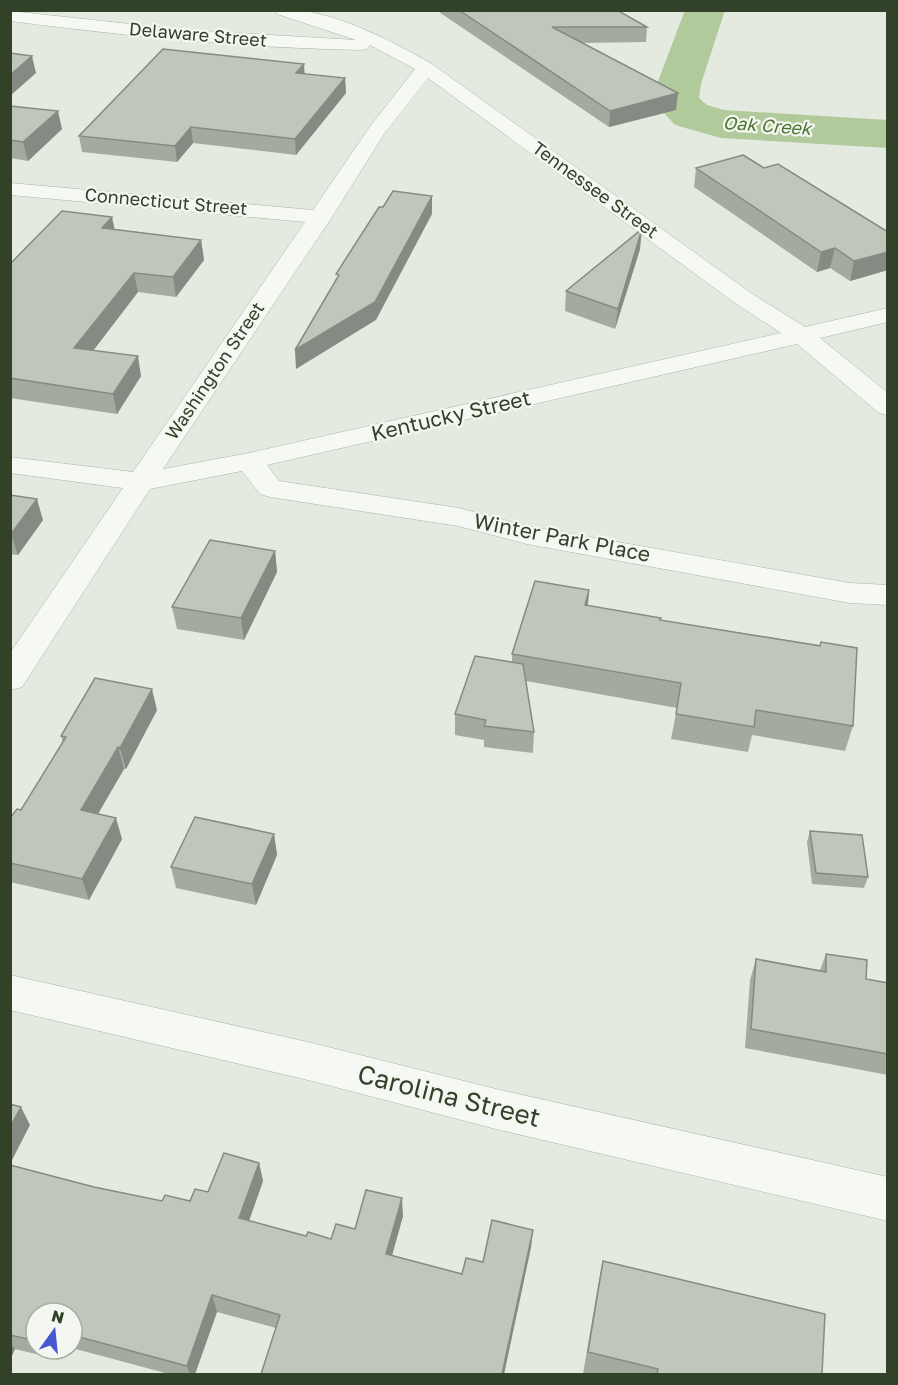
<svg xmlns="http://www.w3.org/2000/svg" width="898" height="1385" font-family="'Golos Text',sans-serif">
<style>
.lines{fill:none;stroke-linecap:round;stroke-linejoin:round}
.river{fill:#b1ca9c;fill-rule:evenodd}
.street-casing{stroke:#acb4a6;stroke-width:1}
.street{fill:#f6f8f4;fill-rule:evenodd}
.wall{fill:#a3ab9f}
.shaded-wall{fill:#858b82}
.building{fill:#bec7b9;stroke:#858b82;stroke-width:1.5}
.labels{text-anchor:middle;stroke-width:4.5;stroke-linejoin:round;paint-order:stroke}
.far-street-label{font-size:18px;fill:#324229;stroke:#f4f7f1}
.far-water-label{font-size:18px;font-style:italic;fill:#4f7733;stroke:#f4f7f1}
.street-label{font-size:21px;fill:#324229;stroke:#f4f7f1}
.near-street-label{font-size:26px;fill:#324229;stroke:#f4f7f1}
</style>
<rect width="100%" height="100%" fill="#e5eae1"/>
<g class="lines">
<path class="river" d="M685,10H725L701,84L699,98L707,105L724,110L888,120V148L721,138L675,125L653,101L657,84Z"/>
<g class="street-casing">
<path id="street" d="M275,10C284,10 294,9 303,11C346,17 395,43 432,64L751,293L805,327L888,308V322L820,338L888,393V415L879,413L797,344L267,465L279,481L459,508L527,526L850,583L888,585V605L850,603L527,544L458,526L270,497L260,494L242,471L150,489L22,687L10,690V653L123,488L10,473V457L133,472L305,222L10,195V183L313,210L369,128L415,69L370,45L367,49L361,50C243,48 127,36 10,21V11L186,30L356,40L277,14ZM428,78L735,303L781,333L249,453L163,469L332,217L384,134Z
M10,975L312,1043L496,1089L888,1177V1221L496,1129L312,1081L10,1010Z"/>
</g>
<use href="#street" class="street"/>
</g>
<path class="wall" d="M436,10H617L647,27L646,42L581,43L676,110L609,127Z
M305,74L345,78L346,93L296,155L193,143L177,162L82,152L79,136Z
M10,106L62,129L28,161L10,158Z
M696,168H764L888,232V270L850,281L830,268L817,272L694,187Z
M115,229L201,240L204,260L176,297L138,292L93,351L141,376L117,414L10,398V264Z
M640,249L615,329L565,311L566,291Z
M10,495L43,520L18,555L10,554Z
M275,551L277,572L244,640L177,629L172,607Z
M589,590L588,605L660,620L820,645L821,642L853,726L845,751L752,735L748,752L671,739L677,708L526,681L534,732L533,753L484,747V740L455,735V714L512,662V654Z
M157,710L126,769H124L98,814L122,839L89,900L10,882V818L21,810L63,743L61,736Z
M810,831L868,877L864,888L812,884L807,842Z
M274,834L277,855L256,905L176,888L171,867Z
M826,954L866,979L888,983V1075L745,1048L750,980L756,959L820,970Z
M259,1163L263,1181L249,1221L306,1236L331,1239L355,1229L403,1216L392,1255L462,1274L483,1262L533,1230L531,1247L504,1374L276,1328L217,1312L195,1374H169L72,1348V1313H36V1349H52L48,1357L15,1349L10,1360V1165L94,1187L162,1201H190L208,1192Z
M603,1261L822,1374H583L598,1285Z"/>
<path class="shaded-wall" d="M32,56L36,73L10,96V75Z
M304,64L305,79L296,73Z
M345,78L346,93L296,155L295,139Z
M678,93L676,110L609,127L610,111Z
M58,111L62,129L28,161L23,142Z
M191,127L193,143L177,162L175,146Z
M432,196V214L376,320L296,369L295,350Z
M112,217L116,236L102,228Z
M642,229L640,249L615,329L618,309Z
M201,240L204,260L176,297L173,277Z
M835,248L830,268L817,272L821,252Z
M888,252V270L850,281L854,261Z
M134,273L138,292L79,369L74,348Z
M138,356L141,376L117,414L113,394Z
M37,499L43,520L18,555L11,534Z
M275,551L277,572L244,640L241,618Z
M589,590L587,615L585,605Z
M152,689L157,710L126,769L120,748Z
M118,747L124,769L88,831L81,810Z
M116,818L122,839L89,900L82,879Z
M274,834L277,855L256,905L252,884Z
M21,1107L30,1125L10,1164V1127Z
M259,1163L263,1181L244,1235L239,1218Z
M402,1198L403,1216L388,1270L386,1254Z
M533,1230L531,1247L504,1374H502Z
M212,1295L217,1312L195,1374H190L187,1366Z
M10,1342L15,1349L10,1360Z
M43,1349H52L48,1357Z"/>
<path class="building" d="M459,10H617L647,27H552L678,93L610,111Z
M163,49L304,64L296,73L345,78L295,139L191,127L175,146L79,136Z
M10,53L32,56L10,75Z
M10,106L58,111L23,142L10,140Z
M743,155L764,168L778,164L888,232V252L854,261L835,248L821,252L696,168Z
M393,191L432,196L375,302L295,350L339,275L336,274L379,207H383Z
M62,211L112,217L102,228L201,240L173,277L134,273L74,348L138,356L113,394L10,378V264Z
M642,229L618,309L566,291Z
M10,495L37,499L11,534L10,533Z
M210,540L275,551L241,618L172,607Z
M535,581L589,590L585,605L661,618L660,620L820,646L821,642L857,648L853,726L756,710L754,727L676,714L681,683L512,654Z
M475,656L523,664L534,732L484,726L486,720L455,714Z
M95,678L152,689L120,748L118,747L81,810L116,818L82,879L10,863V818L17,809L21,810L66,737L61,736Z
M195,817L274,834L252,884L171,867Z
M810,831L862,835L868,877L816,873Z
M826,954L867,960L866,979L888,983V1054L751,1029L756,959L826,972Z
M10,1104L21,1107L10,1127Z
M224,1153L259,1163L239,1218L306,1236L308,1232L331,1239L336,1224L355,1229L366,1190L402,1198L386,1254L462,1274L466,1258L483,1262L492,1220L533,1230L502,1374H261L280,1315L212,1295L187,1366L72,1335V1313H36V1341L10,1335V1165L94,1187L162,1201L165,1195L190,1201L195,1189L208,1192Z
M603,1261L825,1314L822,1374H657L658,1369L588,1352Z"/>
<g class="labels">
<g class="far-street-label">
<text transform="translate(198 35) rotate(5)" y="6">Delaware Street</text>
<text transform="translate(595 190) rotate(36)" y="6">Tennessee Street</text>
<text transform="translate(166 202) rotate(5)" y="6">Connecticut Street</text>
<text transform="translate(215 371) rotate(-56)" y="6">Washington Street</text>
</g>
<g class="far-water-label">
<text transform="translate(767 126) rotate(4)" y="6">Oak Creek</text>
</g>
<g class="street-label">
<text transform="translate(451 416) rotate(-13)" y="7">Kentucky Street</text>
<text transform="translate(562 538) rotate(11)" y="7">Winter Park Place</text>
</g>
<g class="near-street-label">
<text transform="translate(449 1096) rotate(14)" y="9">Carolina Street</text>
</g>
</g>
<rect width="898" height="1385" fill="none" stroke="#324229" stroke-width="24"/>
<g transform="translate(54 1331) rotate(15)"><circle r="28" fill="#f4f7f1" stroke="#a6afa1" stroke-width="1.5"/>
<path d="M0-4.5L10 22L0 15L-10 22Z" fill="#4657cf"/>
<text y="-9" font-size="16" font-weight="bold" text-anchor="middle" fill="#324229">N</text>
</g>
</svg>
